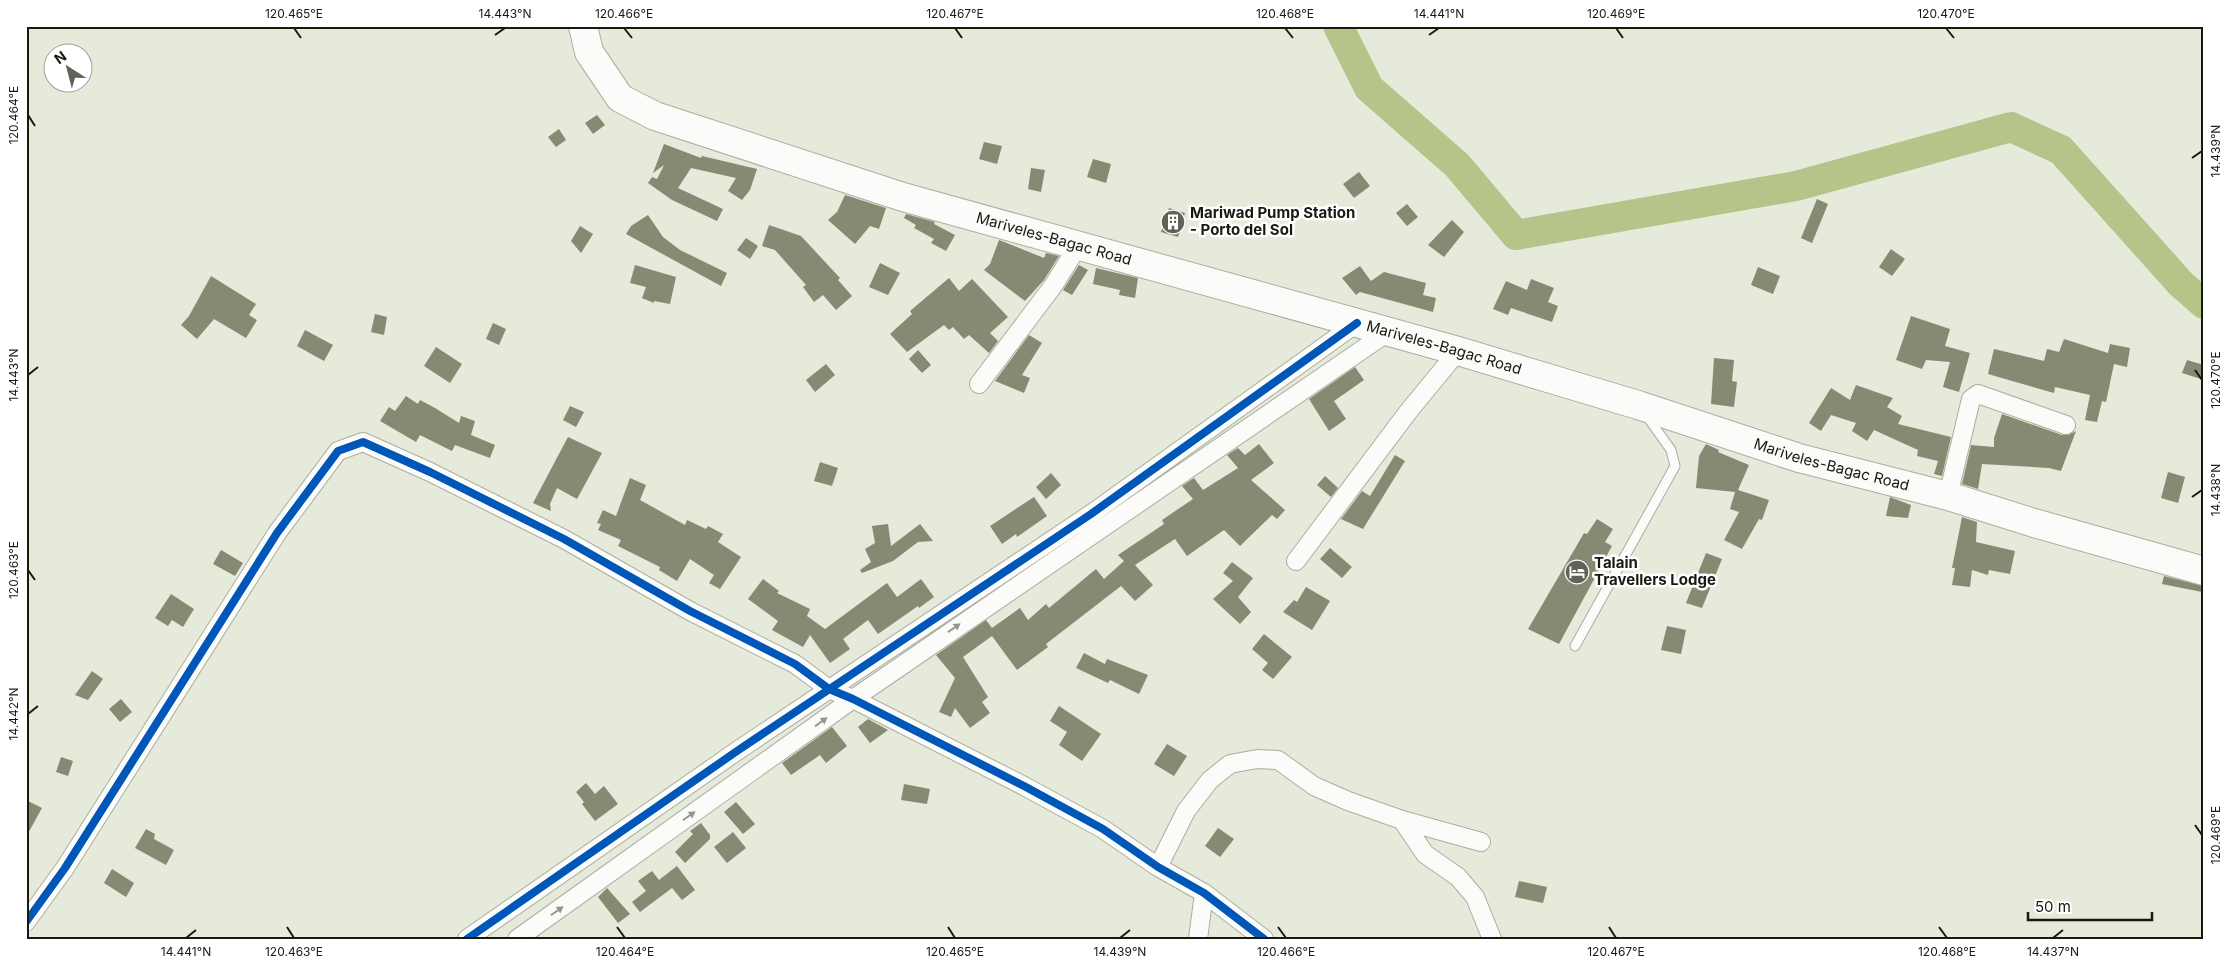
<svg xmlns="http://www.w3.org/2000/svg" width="2230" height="965" font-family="Inter,sans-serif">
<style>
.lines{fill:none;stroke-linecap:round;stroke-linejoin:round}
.river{stroke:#b5c58a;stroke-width:30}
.building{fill:#858a72}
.lane-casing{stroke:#aaaea2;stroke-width:11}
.street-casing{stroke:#aaaea2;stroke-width:20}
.primary-casing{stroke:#aaaea2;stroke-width:30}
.lane{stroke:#fbfcf9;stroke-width:9}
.street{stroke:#fbfcf9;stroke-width:18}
.primary{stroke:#fbfcf9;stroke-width:28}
.cycleway-casing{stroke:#fff;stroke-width:11}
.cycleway{stroke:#0057b8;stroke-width:8}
.oneway{fill:#949690}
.ticks{fill:none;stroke:#171a10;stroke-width:2}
.labels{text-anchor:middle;stroke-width:5;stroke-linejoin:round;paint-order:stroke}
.poi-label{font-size:15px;font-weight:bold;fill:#171a10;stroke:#fff;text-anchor:start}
.street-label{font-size:15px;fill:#171a10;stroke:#fff}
.neatline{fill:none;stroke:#171a10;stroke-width:2}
.ticks-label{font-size:12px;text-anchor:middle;fill:#171a10}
</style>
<rect width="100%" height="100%" fill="#e5eada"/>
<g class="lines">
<path class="river" d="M1338,26L1369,88L1457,165L1516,235L1796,186L2011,127L2061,150L2181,284L2204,304"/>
</g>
<path class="building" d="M597,115L605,125L593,134L585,123Z
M559,129L566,140L556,147L548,137Z
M984,142L1002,146L997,164L979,159Z
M664,144L701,158L702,156L757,169L750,190L742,200L728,191L736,178L691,168L678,188L723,209L717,221L672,200L648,183L652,177L657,179L664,165L653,173Z
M1093,159L1111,164L1106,183L1087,177Z
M1031,168L1045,170L1041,192L1028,189Z
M1359,172L1370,186L1354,198L1343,184Z
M845,195L886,208L879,229L870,226L855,244L828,220L837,212Z
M1817,199L1828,204L1812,243L1801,238Z
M1407,204L1418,217L1407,226L1396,213Z
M1169,208L1185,213L1178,237L1161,232Z
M906,214L935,222L934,224L955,235L946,251L931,243L934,239L914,228L916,225L904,218Z
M648,215L663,237L680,250L727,273L721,286L626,234L631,226Z
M1452,220L1464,232L1444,257L1428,245Z
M769,225L801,236L840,278L838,280L852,296L836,310L823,295L814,302L803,287L806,285L775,250L762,246Z
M580,226L593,234L581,253L571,241Z
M746,238L758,246L750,259L737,250Z
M999,240L1044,258L1046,253L1059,256L1044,280L1025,301L984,270L990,264Z
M1891,249L1905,259L1892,276L1879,267Z
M880,263L900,273L888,295L869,287Z
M635,265L676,277L670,304L654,301V303L642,298L646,287L630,283Z
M1079,265L1088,270L1072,295L1063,290Z
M1360,266L1371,281L1384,272L1426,283L1423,295L1436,298L1433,312L1360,292L1356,295L1342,278Z
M1758,267L1780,276L1773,294L1751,285Z
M1096,268L1138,278L1135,298L1119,295L1120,290L1093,284Z
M211,276L256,304L249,315L257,320L246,338L214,319L197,339L181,325L189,316Z
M949,278L959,291L972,279L1008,317L990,333L998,341L989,353L969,335L964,339L953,327L949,330L944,325L907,352L890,334L912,314L910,311Z
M1531,279L1554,288L1548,302L1558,306L1552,322L1511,308L1508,315L1493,309L1506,281L1527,290Z
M375,314L387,317L384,335L371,332Z
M1911,316L1950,329L1945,346L1970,353L1959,392L1943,387L1950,362L1926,360L1922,369L1896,360Z
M493,323L506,329L499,345L486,339Z
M305,330L333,345L324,361L297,346Z
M1029,335L1042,343L1022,375L1030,378L1024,393L995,381Z
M2064,339L2108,353L2110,344L2130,348L2127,367L2114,364L2106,402L2102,401L2097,422L2085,420L2090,395L2055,387L2054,393L1988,374L1994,349L2044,361L2047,349L2059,352Z
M436,347L462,364L450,383L424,366Z
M918,350L931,365L922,373L909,359Z
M1714,358L1734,360L1732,381L1737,382L1734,407L1711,404Z
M2187,360L2204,365V380L2182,373Z
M826,364L835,375L815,392L806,380Z
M1355,367L1364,380L1334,401L1346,419L1329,431L1309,399Z
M1856,385L1893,398L1887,407L1902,416L1898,424L1951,437L1942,476L1934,474L1938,461L1917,456L1918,450L1874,430L1867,441L1852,431L1856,423L1831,415L1821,431L1809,423L1831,388L1850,400Z
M406,396L418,404L420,400L435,408L459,423L461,416L475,421L471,435L495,445L490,458L455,445L452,451L420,435L416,442L380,421L389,407L395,411Z
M570,406L584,412L576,427L563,420Z
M2002,414L2062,435H2068L2076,431L2061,471L2049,468L1982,464L1978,489L1962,484L1971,445L1994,447V438Z
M568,437L602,453L577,499L557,488L550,504L551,511L533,503Z
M1259,444L1274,463L1251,480L1285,510L1277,519L1272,515L1240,546L1224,530L1187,556L1175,539L1135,565L1153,585L1135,601L1121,586L1046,644L1048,647L1017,670L992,636L963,657L988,697L982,702L990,713L970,728L955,708L951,717L939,712L955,678L936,655L986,620L992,628L1020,608L1028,620L1046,604L1049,608L1096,569L1104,579L1124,561L1118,555L1164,524L1162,520L1193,499L1182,486L1194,478L1203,490L1238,468L1227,455L1238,448L1245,455Z
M1706,444L1719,450L1718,452L1749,465L1738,490L1769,500L1762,520L1759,519L1742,549L1724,540L1739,512L1730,509L1735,492L1696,488L1699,456Z
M1395,455L1405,461L1363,529L1341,519L1362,491L1370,496Z
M820,462L838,468L832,486L814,481Z
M2168,472L2185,477L2178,503L2161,498Z
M1051,473L1061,485L1046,499L1036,487Z
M1325,476L1338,488L1331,497L1317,485Z
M630,478L646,485L640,500L685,525L687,520L706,529L708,526L723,534L718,542L741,557L720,589L709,583L714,575L690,559L677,581L659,570L660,567L618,546L621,540L598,530L601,524L597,523L603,510L616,516Z
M1034,497L1047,516L1017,537L1016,534L1002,544L990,526Z
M1890,497L1911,505L1908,518L1886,516Z
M1962,517L1977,522L1976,542L2015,551L2010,574L1989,570L1988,575L1972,570L1970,587L1952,585L1955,568H1952Z
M1597,519L1613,529L1605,542L1612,546L1559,644L1528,629L1584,533L1587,534Z
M888,524L891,546L920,524L933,541L918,542L893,561L862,573L860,570L871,562L865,549L875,543L872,526Z
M1330,548L1352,567L1342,578L1320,559Z
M221,550L243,563L235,576L213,564Z
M1706,553L1722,559L1702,608L1686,603Z
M1232,562L1253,578L1238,597L1251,612L1240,624L1213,599L1233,581L1223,573Z
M2164,576L2203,586L2202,592L2162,584Z
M763,579L779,591L777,593L810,609L807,616L825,629L887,583L897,597L921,579L934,597L919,608L918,606L878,634L868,620L843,639L850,649L830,663L810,635L803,647L772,630L778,621L748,599Z
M1306,587L1330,601L1312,630L1283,612L1294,600L1297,602Z
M171,594L194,609L183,627L172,620L168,626L155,618Z
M1667,626L1686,630L1681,654L1661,650Z
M1264,634L1292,657L1273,679L1262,670L1268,663L1252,649Z
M1084,653L1105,664L1107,659L1148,675L1139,694L1110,680L1108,683L1076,668Z
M92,671L103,679L88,700L75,695Z
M121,699L132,712L120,722L109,709Z
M1059,706L1101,734L1082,761L1059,745L1067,732L1050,721Z
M868,719L888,730L870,743L858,727Z
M832,727L847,746L826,763L820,755L791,775L782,763Z
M1167,744L1187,756L1174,776L1154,764Z
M61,757L73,761L68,776L56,772Z
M586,783L595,794L604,786L618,804L595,821L582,804L584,802L576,792Z
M904,784L930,789L927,804L901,800Z
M26,800L42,808L26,837Z
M736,802L755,824L743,834L724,812Z
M701,823L710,835V839L685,863L675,852L693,834L690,831Z
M1218,828L1234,839L1220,857L1205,846Z
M146,829L155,834L154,839L174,850L166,865L135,848Z
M733,832L746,848L727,863L714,847Z
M677,866L695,890L682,900L672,888L640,912L632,902L646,891L638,881L652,871L659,880Z
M112,869L134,883L126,897L104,883Z
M1519,881L1547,887L1543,903L1515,897Z
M607,888L630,914L618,923L598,897Z"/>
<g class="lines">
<g class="lane-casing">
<path id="lane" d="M1575,646L1675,466L1671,450L1646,415"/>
</g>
<g class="street-casing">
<path id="street" d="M979,384L1053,286L1078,246
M1948,496L1971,399L1978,394L2066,425
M1296,561L1408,412L1458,351
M1402,820L1425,854L1458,877L1475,897L1492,939
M1158,867L1186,811L1210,780L1230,764L1257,759L1278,760L1314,786L1348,801L1402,820L1481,842
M26,922L65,868L277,533L338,451L363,442L430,472L564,539L690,611L795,664L829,689L853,699L1024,786L1103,829L1158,867L1204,893L1264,939
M467,939L737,751L1091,514L1357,323
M517,939L853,699L1388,332
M1198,939L1204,893"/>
</g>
<g class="primary-casing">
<g id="primary">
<path id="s1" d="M583,26L589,52L620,98L655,116L903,197L1458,351L1638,405L1799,458L1948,496L2034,523L2204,571"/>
</g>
</g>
<use href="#lane" class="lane"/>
<use href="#street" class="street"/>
<use href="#primary" class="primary"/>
<g class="cycleway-casing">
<path id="cycleway" d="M26,922L65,868L277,533L338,451L363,442L430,472L564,539L690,611L795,664L829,689L853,699L1024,786L1103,829L1158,867L1204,893L1264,939
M467,939L737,751L1091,514L1357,323"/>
</g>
<use href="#cycleway" class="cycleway"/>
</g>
<defs><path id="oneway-solid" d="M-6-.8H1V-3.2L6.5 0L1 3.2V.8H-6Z" transform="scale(1.25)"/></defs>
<g class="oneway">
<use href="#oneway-solid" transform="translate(954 628) rotate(-35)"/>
<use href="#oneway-solid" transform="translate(821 722) rotate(-36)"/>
<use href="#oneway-solid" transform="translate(689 816) rotate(-35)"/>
<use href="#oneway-solid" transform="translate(557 911) rotate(-35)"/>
</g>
<path class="ticks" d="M294,28L301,38M624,28L632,38M955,28L962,38M1285,28L1293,38M1616,28L1623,38M1946,28L1954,38M495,35L505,28M1429,35L1439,28M28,115L35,126M2192,158L2202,151M2195,370L2202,380M28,375L38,367M2192,497L2202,490M28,570L35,580M28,714L38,706M2195,825L2202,835M287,927L294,938M617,927L625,938M948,927L955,938M1278,927L1286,938M1609,927L1616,938M1939,927L1947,938M186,938L196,930M1120,938L1130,930M2053,938L2063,930"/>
<defs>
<g id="building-disc" transform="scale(1.25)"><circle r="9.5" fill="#5f6357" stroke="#fff"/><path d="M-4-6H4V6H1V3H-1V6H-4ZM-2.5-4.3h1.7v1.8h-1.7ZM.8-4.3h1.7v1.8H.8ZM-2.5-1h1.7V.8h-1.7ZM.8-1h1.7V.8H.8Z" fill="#fff"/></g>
<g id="hotel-disc" transform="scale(1.25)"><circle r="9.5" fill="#5f6357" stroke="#fff"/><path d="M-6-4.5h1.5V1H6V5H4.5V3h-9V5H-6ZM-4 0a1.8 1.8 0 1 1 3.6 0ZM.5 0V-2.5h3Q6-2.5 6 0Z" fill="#fff"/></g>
</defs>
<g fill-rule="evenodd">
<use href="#building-disc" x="1173" y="222"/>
<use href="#hotel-disc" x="1577" y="572"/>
</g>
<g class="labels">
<g class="poi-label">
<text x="1190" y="218">Mariwad Pump Station<tspan x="1190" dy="17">- Porto del Sol</tspan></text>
<text x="1594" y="568">Talain<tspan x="1594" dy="17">Travellers Lodge</tspan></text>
</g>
<g class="street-label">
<text dy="5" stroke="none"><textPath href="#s1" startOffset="539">Mariveles-Bagac Road</textPath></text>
<text dy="5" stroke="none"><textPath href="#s1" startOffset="944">Mariveles-Bagac Road</textPath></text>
<text dy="5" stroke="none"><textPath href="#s1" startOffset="1349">Mariveles-Bagac Road</textPath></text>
</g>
</g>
<rect width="2230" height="965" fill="none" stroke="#ffffff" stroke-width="55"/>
<g transform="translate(68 68) rotate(324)"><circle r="24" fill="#ffffff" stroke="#a2a39f"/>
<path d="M0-4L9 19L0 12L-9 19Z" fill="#5f6357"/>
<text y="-8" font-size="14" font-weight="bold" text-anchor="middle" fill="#171a10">N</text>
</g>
<path d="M2028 912v8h124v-8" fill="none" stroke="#171a10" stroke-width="2.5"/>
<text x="2035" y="912" font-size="15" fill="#171a10" stroke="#ffffff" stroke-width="4" paint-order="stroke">50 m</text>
<rect x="28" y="28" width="2174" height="910" class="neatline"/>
<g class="ticks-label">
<text x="294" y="18">120.465°E</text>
<text x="505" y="18">14.443°N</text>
<text x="624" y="18">120.466°E</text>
<text x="955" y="18">120.467°E</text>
<text x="1285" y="18">120.468°E</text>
<text x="1439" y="18">14.441°N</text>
<text x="1616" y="18">120.469°E</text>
<text x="1946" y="18">120.470°E</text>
<text transform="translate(14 115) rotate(-90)" y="4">120.464°E</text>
<text transform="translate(2216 151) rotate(-90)" y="4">14.439°N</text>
<text transform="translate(14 375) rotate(-90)" y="4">14.443°N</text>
<text transform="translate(2216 380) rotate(-90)" y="4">120.470°E</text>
<text transform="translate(2216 490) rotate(-90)" y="4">14.438°N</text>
<text transform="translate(14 570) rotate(-90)" y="4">120.463°E</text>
<text transform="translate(14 714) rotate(-90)" y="4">14.442°N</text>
<text transform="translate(2216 835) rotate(-90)" y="4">120.469°E</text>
<text x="186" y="956">14.441°N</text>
<text x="294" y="956">120.463°E</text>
<text x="625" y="956">120.464°E</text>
<text x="955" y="956">120.465°E</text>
<text x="1120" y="956">14.439°N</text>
<text x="1286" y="956">120.466°E</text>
<text x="1616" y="956">120.467°E</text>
<text x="1947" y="956">120.468°E</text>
<text x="2053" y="956">14.437°N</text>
</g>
</svg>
